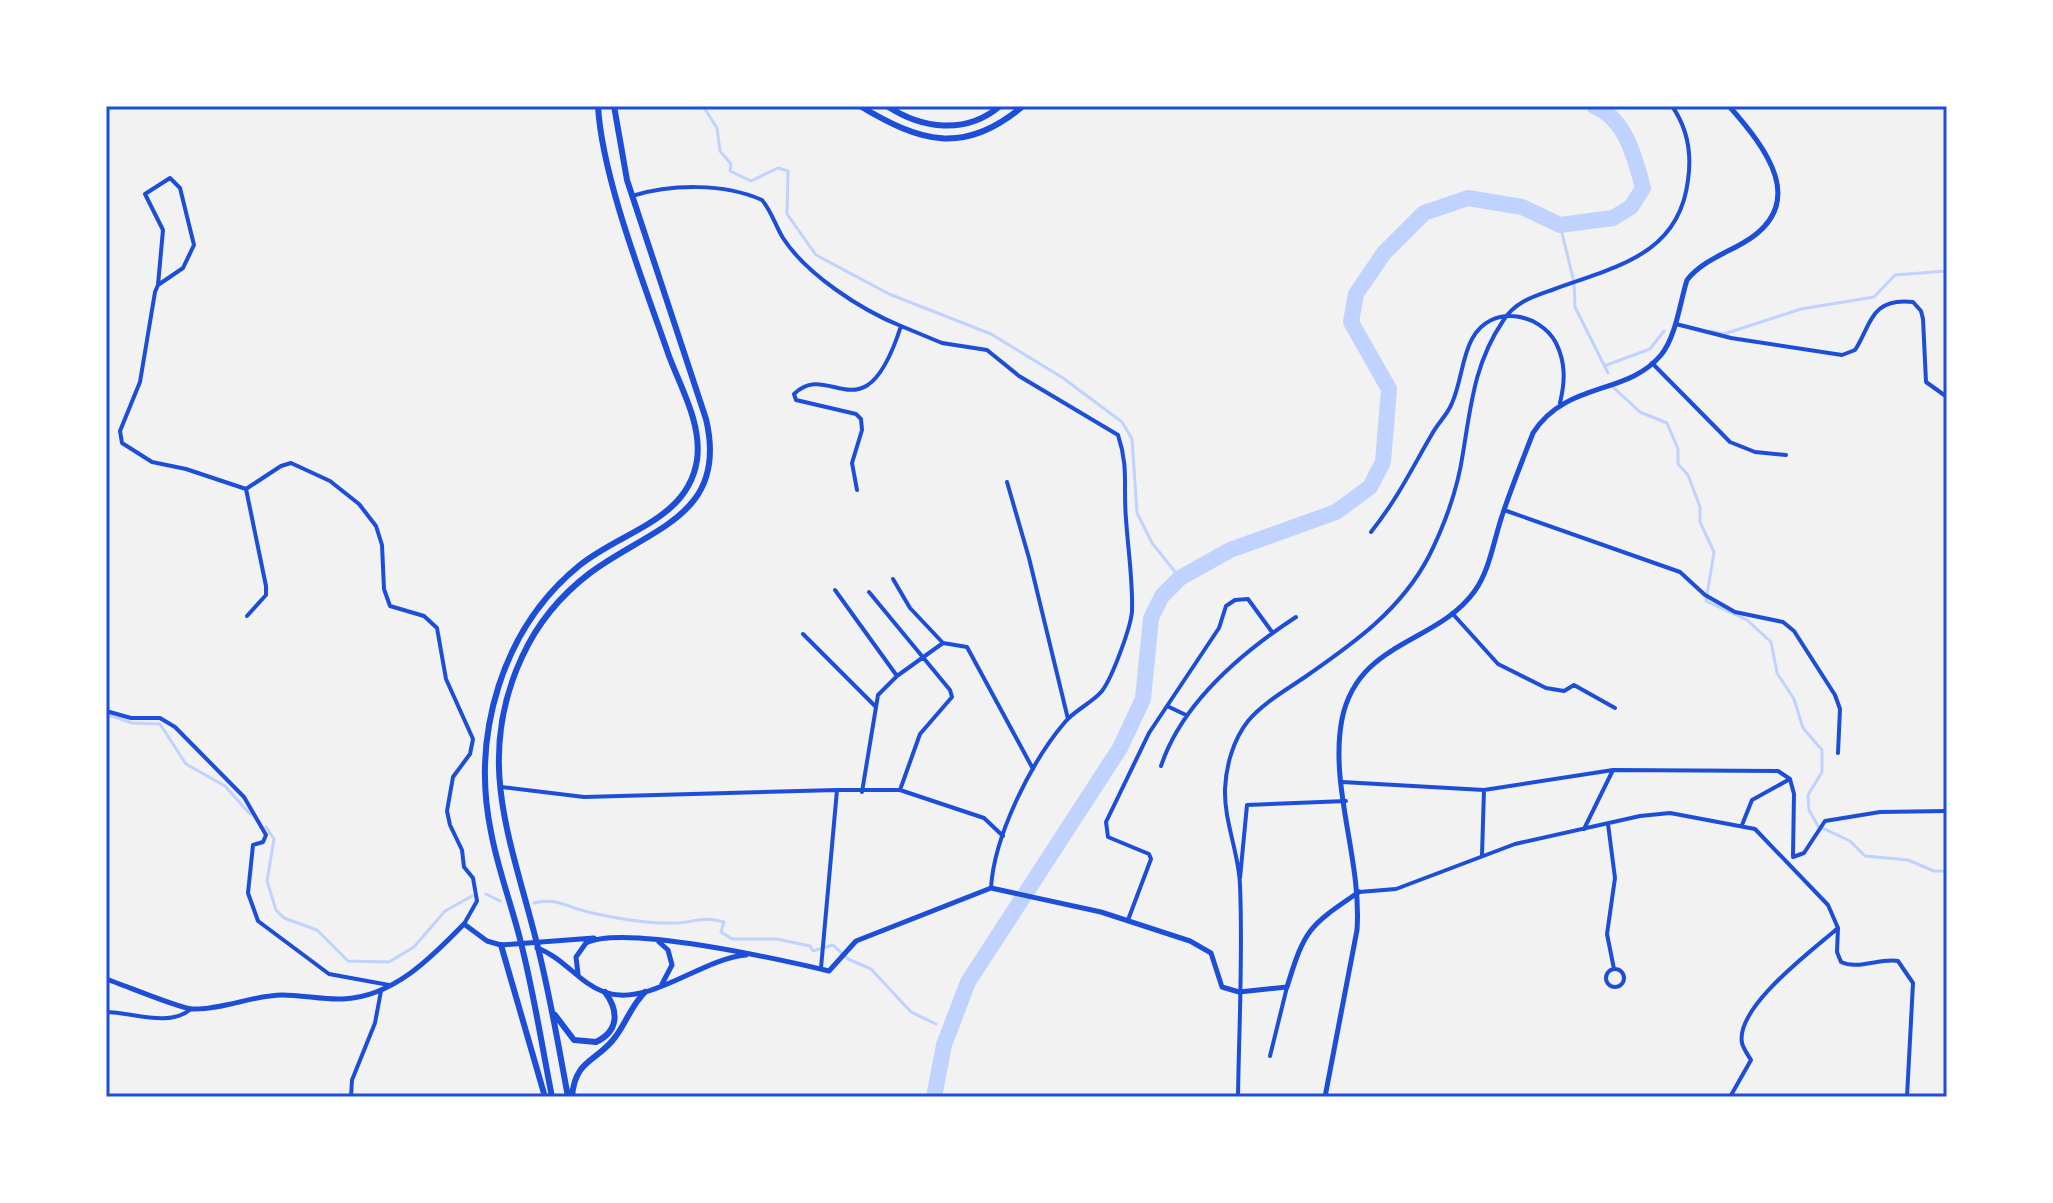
<svg xmlns="http://www.w3.org/2000/svg" width="2053" height="1203" font-family="Figtree,sans-serif">
<style>
.lines{fill:none;stroke-linecap:round;stroke-linejoin:round}
.stream{stroke:#bfd3fe;stroke-width:3}
.river{stroke:#bfd3fe;stroke-width:16}
.minor{stroke:#1d4ed8;stroke-width:4}
.tertiary{stroke:#1d4ed8;stroke-width:5}
.secondary{stroke:#1d4ed8;stroke-width:5}
.trunk{stroke:#1d4ed8;stroke-width:6}
.neatline{fill:none;stroke:#1d4ed8;stroke-width:3}
</style>
<rect width="100%" height="100%" fill="#f2f2f2"/>
<g class="lines">
<path class="stream" d="M703,106L717,128L720,151L731,164L730,171L751,181L778,168L788,171L787,214L816,255L889,294L991,334L1063,378L1122,422L1132,439L1137,513L1152,543L1180,578
M1560,225L1574,282L1575,307L1608,373
M1710,331L1724,334L1801,309L1874,297L1895,275L1947,271
M1604,366L1650,349L1664,331
M1614,388L1640,412L1667,423L1678,449V464L1688,475L1700,507V522L1714,552L1706,601L1747,620L1771,642L1777,673L1794,699L1803,728L1822,750V772L1808,795L1809,810L1818,826L1850,841L1865,856L1908,860L1934,871H1947
M106,714L132,723L160,724L186,764L225,786L250,814
M266,827L274,839L267,881L276,910L284,918L317,930L348,961L389,962L414,947L445,911L472,896
M486,894L500,901
M534,903C554,897 568,907 588,912C614,918 649,924 675,923C695,923 700,915 724,922L721,932L732,939H777L810,946L813,951L833,945L848,959L871,969L911,1012L936,1024"/>
<path class="river" d="M934,1097L944,1045L968,982L1120,748L1143,699L1151,618L1162,596L1180,578L1230,550L1336,512L1370,487L1383,462L1389,389L1351,322L1356,294L1384,253L1424,213L1468,198L1522,207L1560,225L1613,218L1631,207L1643,188C1635,158 1626,119 1594,106"/>
<path class="minor" d="M632,196C671,184 724,183 762,200C772,212 775,225 783,238C806,274 861,310 901,326
M158,285L163,230L145,194L170,178L180,188L194,245L183,268L158,285L155,292L140,382L120,431L122,443L152,462L186,469L246,489L281,466L291,463L330,481L359,504L376,526L382,545L384,589L390,606L424,616L437,628L446,679L473,739L470,754L453,777L447,811L450,825L462,850L464,867L473,878L477,901L464,924
M1676,324L1731,338L1842,355L1855,350C1871,326 1870,297 1913,302L1921,311L1923,319L1926,382L1947,397
M1652,363L1730,442L1755,452L1786,455
M1007,482L1029,558L1068,719
M246,489L266,586V595L247,616
M857,490L852,463L862,430L861,419L856,414L796,400L794,394C830,358 864,441 901,326L942,343L987,350L1019,376L1118,435C1129,468 1123,486 1126,519C1128,549 1133,581 1132,611C1131,627 1112,678 1102,691C1092,703 1075,710 1065,722C1031,762 994,836 991,888
M1504,510L1680,572L1705,595L1735,612L1783,622L1794,631L1835,695L1840,709L1838,753
M1371,532C1398,498 1411,470 1432,434C1438,423 1448,414 1452,403C1461,383 1462,357 1472,339C1491,303 1540,313 1556,343C1566,363 1565,382 1560,403
M893,579L910,608L943,643
M835,590L897,676
M869,592L950,690L952,697L920,734L900,790
M1452,613L1498,664L1546,688L1564,691L1574,685L1615,708
M803,634L876,707
M1167,706L1186,715
M106,711L131,718H160L175,727L244,797L266,835L263,842L253,845L248,893L258,921L329,974L389,985
M1161,766C1182,703 1241,653 1296,617
M1790,779L1794,794L1793,856
M1342,782L1484,790L1613,770L1778,771L1790,779
M501,787L584,797L837,790L821,968
M837,790H900L984,818L1003,836
M862,792L878,695L897,676L943,643L967,647L1033,769
M1608,824L1615,878L1607,934L1614,969
M1742,825L1752,800L1790,779
M1584,829L1613,770
M1482,855L1484,790
M1793,857L1804,853L1825,821L1880,812L1947,811
M1240,878L1247,805L1346,801
M1359,892L1396,889L1515,844L1640,816L1670,813L1755,829L1828,905L1838,928L1837,952L1841,962C1858,970 1879,958 1898,961L1913,983L1907,1097
M1128,920L1151,859L1149,854L1108,837L1106,822L1149,733L1219,628L1226,606L1235,600L1248,599L1272,632
M1606 978a9 9 0 1 1 18 0a9 9 0 1 1-18 0Z
M106,1012C132,1012 169,1028 191,1009
M1270,1056L1287,987
M351,1097L352,1080L375,1023L381,991
M1238,1097C1239,1027 1243,955 1240,885C1239,853 1224,822 1225,789C1226,766 1233,740 1248,721C1263,703 1286,690 1305,677C1354,643 1401,610 1429,556C1445,524 1458,487 1463,453C1471,404 1475,362 1503,321C1515,302 1532,297 1552,290C1614,267 1679,256 1688,180C1692,153 1688,129 1672,106
M1730,1097L1751,1060C1748,1055 1743,1048 1742,1043C1735,1007 1814,949 1838,928"/>
<path class="tertiary" d="M659,942L668,950L672,965L662,984
M537,948C563,957 579,983 604,992C649,1008 700,959 746,955
M578,974L576,957L586,943C624,924 782,960 829,971L856,941L991,888L1101,912L1190,941L1211,953L1222,987L1239,992L1287,987C1305,928 1309,926 1359,892
M106,979C124,985 178,1008 192,1009C222,1010 254,995 282,995C303,995 323,1000 343,999C393,997 431,958 464,924L487,941L501,945L594,938"/>
<path class="secondary" d="M1325,1097L1357,930C1362,860 1329,786 1342,719C1358,641 1436,644 1474,592C1490,571 1494,538 1503,513C1512,486 1523,459 1533,433C1566,381 1627,396 1661,355C1676,337 1680,302 1687,280C1701,262 1724,254 1743,243C1811,204 1765,147 1729,106"/>
<path class="trunk" d="M860,106C920,142 964,156 1023,106
M887,106C922,129 966,135 1000,106
M501,945L545,1097
M555,1015L574,1040L596,1042C619,1031 619,1011 605,992
M552,1097C542,1046 534,994 521,943C512,906 498,870 491,832C471,735 502,628 580,565C622,531 688,520 697,460C702,424 681,388 669,356C645,286 602,178 598,106
M568,1097C558,1043 549,989 535,936C510,838 475,758 522,657C537,624 561,595 590,573C650,528 729,516 706,419L627,180L614,106
M572,1097C575,1058 598,1062 616,1036C627,1021 631,1006 645,992"/>
</g>
<rect width="2053" height="1203" fill="none" stroke="#ffffff" stroke-width="216"/>
<rect x="108" y="108" width="1837" height="987" class="neatline"/>
</svg>
